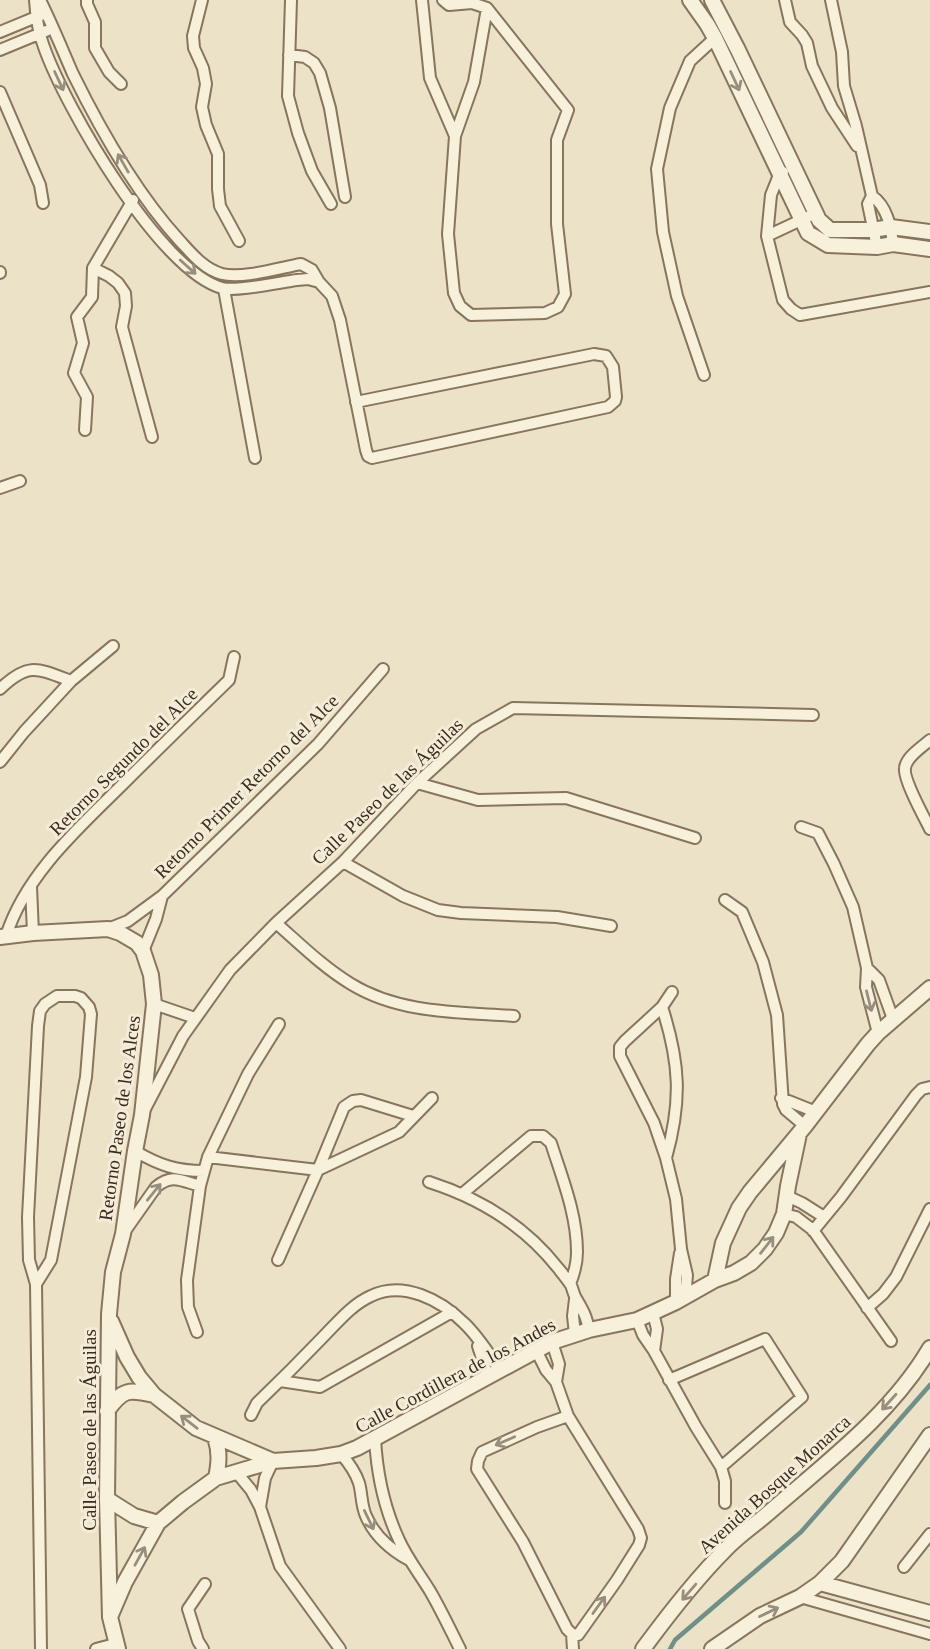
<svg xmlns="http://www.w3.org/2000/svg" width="930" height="1649" font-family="'Times New Roman',serif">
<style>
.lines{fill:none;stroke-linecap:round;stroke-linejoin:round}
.stream{stroke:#6f8f88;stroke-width:4.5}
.minor-casing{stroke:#87755d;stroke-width:14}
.tertiary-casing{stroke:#87755d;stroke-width:18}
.minor{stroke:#f7f0da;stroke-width:10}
.tertiary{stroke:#f7f0da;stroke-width:14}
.oneway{stroke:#988e7d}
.labels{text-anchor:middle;stroke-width:6;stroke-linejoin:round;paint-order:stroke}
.street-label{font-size:19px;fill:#382d20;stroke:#f4ecd7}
</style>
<rect width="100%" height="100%" fill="#ece2c7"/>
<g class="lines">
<path class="stream" d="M670,1649L675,1640L801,1532L930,1385"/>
<g class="minor-casing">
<path id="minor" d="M35,0C36,16 38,32 44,47C65,107 160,271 222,288C236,292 281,282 297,280L308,279L319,282
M40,0C52,24 62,49 73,74C101,131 137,194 180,241C192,254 204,269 222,274C243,279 279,268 301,264L312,270L319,282L332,296L340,320L366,450L368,456L372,458L608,407L615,401L616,397L613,367L606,356L594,354L356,402
M87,0V4L95,22V48L109,72L121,84
M202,0L193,36L194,48L203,68L206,84L202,107L206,125L218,154V189L220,206L239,241
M291,0L288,96L298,133L312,171L331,204
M422,0L430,78L455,136L448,234L454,293L460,306L471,315L545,313L558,307L565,294L557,224V140L568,110L487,8L472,3L449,5L443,0
M785,0L790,22L802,35L807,43L812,66L832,108L857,146
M831,0L842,52L844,86L856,126L872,196C887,206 891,227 893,244
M0,32L41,15
M0,50L46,31
M289,55L305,57L314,63L320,73L330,108L345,197
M0,92L40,185L43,203
M455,136L474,82L487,8
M783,172L779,175L771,195L767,236L783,300L791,309L800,315L930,292
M872,196L868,204L877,247
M767,236L816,213
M93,268L109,276L118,283L125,293L126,306L122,327L152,437
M0,273V272
M224,289L255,458
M704,375L677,296L663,232L657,169L670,108L690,61L715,38
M85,430L87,397L74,373L83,343L77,317L92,297L93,268L133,200
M0,488L20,481
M0,689C28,662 37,668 71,681
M930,740C922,747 906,757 905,768C903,779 924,817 930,829
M0,762L24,732L71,681L113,646
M417,783L478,800L566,798L695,838
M801,827L818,833L834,864L853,907L867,968L866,987L878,1033
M343,862L403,896L438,910L461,913L557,917L611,926
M31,887L33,933
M725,900L742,912L763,962L777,1015L783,1104L786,1110L805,1126
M276,923C300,944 323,967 351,984C400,1014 459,1012 514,1016
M108,929L128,921L162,896L318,744L383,669
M6,936C26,873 81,826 126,781C160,747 194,714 229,680L234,657
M143,951L156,919L162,896
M867,968L879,980L893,1019
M672,992L662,1007L625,1041L620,1047V1056L654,1123L666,1158L676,1199L681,1249L687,1275L685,1298
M154,1004L195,1018
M662,1007C680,1063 682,1101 666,1158
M781,1098L816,1112
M145,1109L183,1036L230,970L276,923L343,862L417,783L476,729L513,708L813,715
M135,1151C159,1165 176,1171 204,1171
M208,1157L318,1170L399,1132L432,1098
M429,1182C479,1198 525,1226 558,1268C562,1273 567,1279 571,1285C573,1290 574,1296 577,1300C584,1312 586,1316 589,1330
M462,1194L531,1136H543L551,1143C562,1178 577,1214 577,1252C577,1263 574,1274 570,1284
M787,1196L802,1203L824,1217
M784,1214L796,1217L813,1230L891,1341
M125,1231L156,1187C172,1173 182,1181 200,1186
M813,1231L841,1197L916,1095L922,1089L930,1087
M278,1260L318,1170L344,1107L353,1101L361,1100L413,1116
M36,1284L51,1260L86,1077L91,1014L89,1007L81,998L75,996H57L45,1004L40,1011L38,1026L28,1217L29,1260L36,1284L41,1649
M676,1302V1279L680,1253
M867,1308L883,1294L896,1277L930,1209
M653,1313L657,1329L654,1351
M637,1320L643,1335L654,1351L696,1427L721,1467L725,1481V1503
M197,1332L188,1307L187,1280L200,1186L208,1157L248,1074L279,1024
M575,1334L573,1316L575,1299
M552,1342L559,1364L556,1382
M478,1346L488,1377
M536,1350L546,1370L556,1382L568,1416L638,1529L641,1538L639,1545L617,1580L578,1635L572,1634L567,1629L523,1542L477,1469L478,1461L482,1452L537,1427L568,1416
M669,1380L765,1339L802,1397L721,1467
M280,1381L320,1387L452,1312
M251,1415L257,1403C279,1382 301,1360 322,1338C337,1323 351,1305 371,1296C403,1280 441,1300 464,1323C478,1336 489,1354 500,1370
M375,1439C377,1474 384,1508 399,1540C407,1558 419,1573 430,1591C441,1610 450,1629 460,1649
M341,1454C349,1463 355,1471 359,1483C362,1493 361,1505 366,1516C374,1535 391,1550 409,1560
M237,1473L251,1490L260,1507L280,1566L340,1649
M260,1507L265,1478L273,1461
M904,1567L930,1534
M800,1597L930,1634
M572,1634L573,1649
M96,1649L115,1644
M203,1649L198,1641L188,1609L205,1584"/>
</g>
<g class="tertiary-casing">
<path id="tertiary" d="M690,0L707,24L715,38L808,233L828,245L877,247L893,244L930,249
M712,0L738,50L819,220L830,230H872L891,227L930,232
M0,937L33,933L108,929L120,933L137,943L143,951L151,975L154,1004L142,1115L135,1151L123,1234L113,1272L109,1314L107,1499L110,1617L118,1649
M715,1280L723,1243L739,1208L750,1192L805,1126L868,1044L878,1033L930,988
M111,1321L127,1357L139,1377L154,1395L196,1428L273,1461
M107,1411C123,1389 128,1389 154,1395
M215,1437C220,1452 219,1463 216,1478
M107,1499L134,1516L158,1523
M820,1583L930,1613
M110,1617L125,1582L158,1523L183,1502L216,1478L273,1461L316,1458L341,1454L357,1448L552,1342L589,1330L637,1320L676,1302L715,1280L734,1273L751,1263L765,1249L776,1233L784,1214L788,1186L799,1134
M643,1649C668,1615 695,1580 725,1550C737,1537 752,1527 766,1515C824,1464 890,1416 930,1348
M712,1649L760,1616L800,1597L820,1583L842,1561L930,1435"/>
</g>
<use href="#minor" class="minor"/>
<use href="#tertiary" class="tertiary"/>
</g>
<defs><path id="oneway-shaft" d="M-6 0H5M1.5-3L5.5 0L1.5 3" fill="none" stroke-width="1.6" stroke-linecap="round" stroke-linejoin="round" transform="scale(1.75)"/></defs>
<g class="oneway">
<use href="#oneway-shaft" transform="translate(59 81) rotate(65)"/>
<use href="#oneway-shaft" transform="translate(735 81) rotate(65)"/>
<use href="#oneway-shaft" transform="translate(123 163) rotate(-120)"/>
<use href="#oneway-shaft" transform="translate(188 267) rotate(42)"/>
<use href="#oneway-shaft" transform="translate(869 1001) rotate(76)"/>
<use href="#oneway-shaft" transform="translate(154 1192) rotate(-51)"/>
<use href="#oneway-shaft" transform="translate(767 1245) rotate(-52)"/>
<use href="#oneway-shaft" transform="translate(889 1402) rotate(132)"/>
<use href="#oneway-shaft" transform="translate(189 1422) rotate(-142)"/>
<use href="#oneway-shaft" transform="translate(505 1441) rotate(156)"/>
<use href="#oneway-shaft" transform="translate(369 1520) rotate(64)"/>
<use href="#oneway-shaft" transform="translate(140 1556) rotate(-61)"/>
<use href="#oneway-shaft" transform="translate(689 1592) rotate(131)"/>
<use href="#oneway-shaft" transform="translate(599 1605) rotate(-54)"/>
<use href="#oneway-shaft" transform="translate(769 1612) rotate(-26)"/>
</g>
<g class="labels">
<g class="street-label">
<text transform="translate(123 761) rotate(-45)" y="7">Retorno Segundo del Alce</text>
<text transform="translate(246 786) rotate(-45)" y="7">Retorno Primer Retorno del Alce</text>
<text transform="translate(387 791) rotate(-44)" y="7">Calle Paseo de las Águilas</text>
<text transform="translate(119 1118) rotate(-82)" y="7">Retorno Paseo de los Alces</text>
<text transform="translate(455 1375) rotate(-28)" y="7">Calle Cordillera de los Andes</text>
<text transform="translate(89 1430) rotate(-90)" y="7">Calle Paseo de las Águilas</text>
<text transform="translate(774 1484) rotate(-42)" y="7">Avenida Bosque Monarca</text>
</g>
</g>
</svg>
